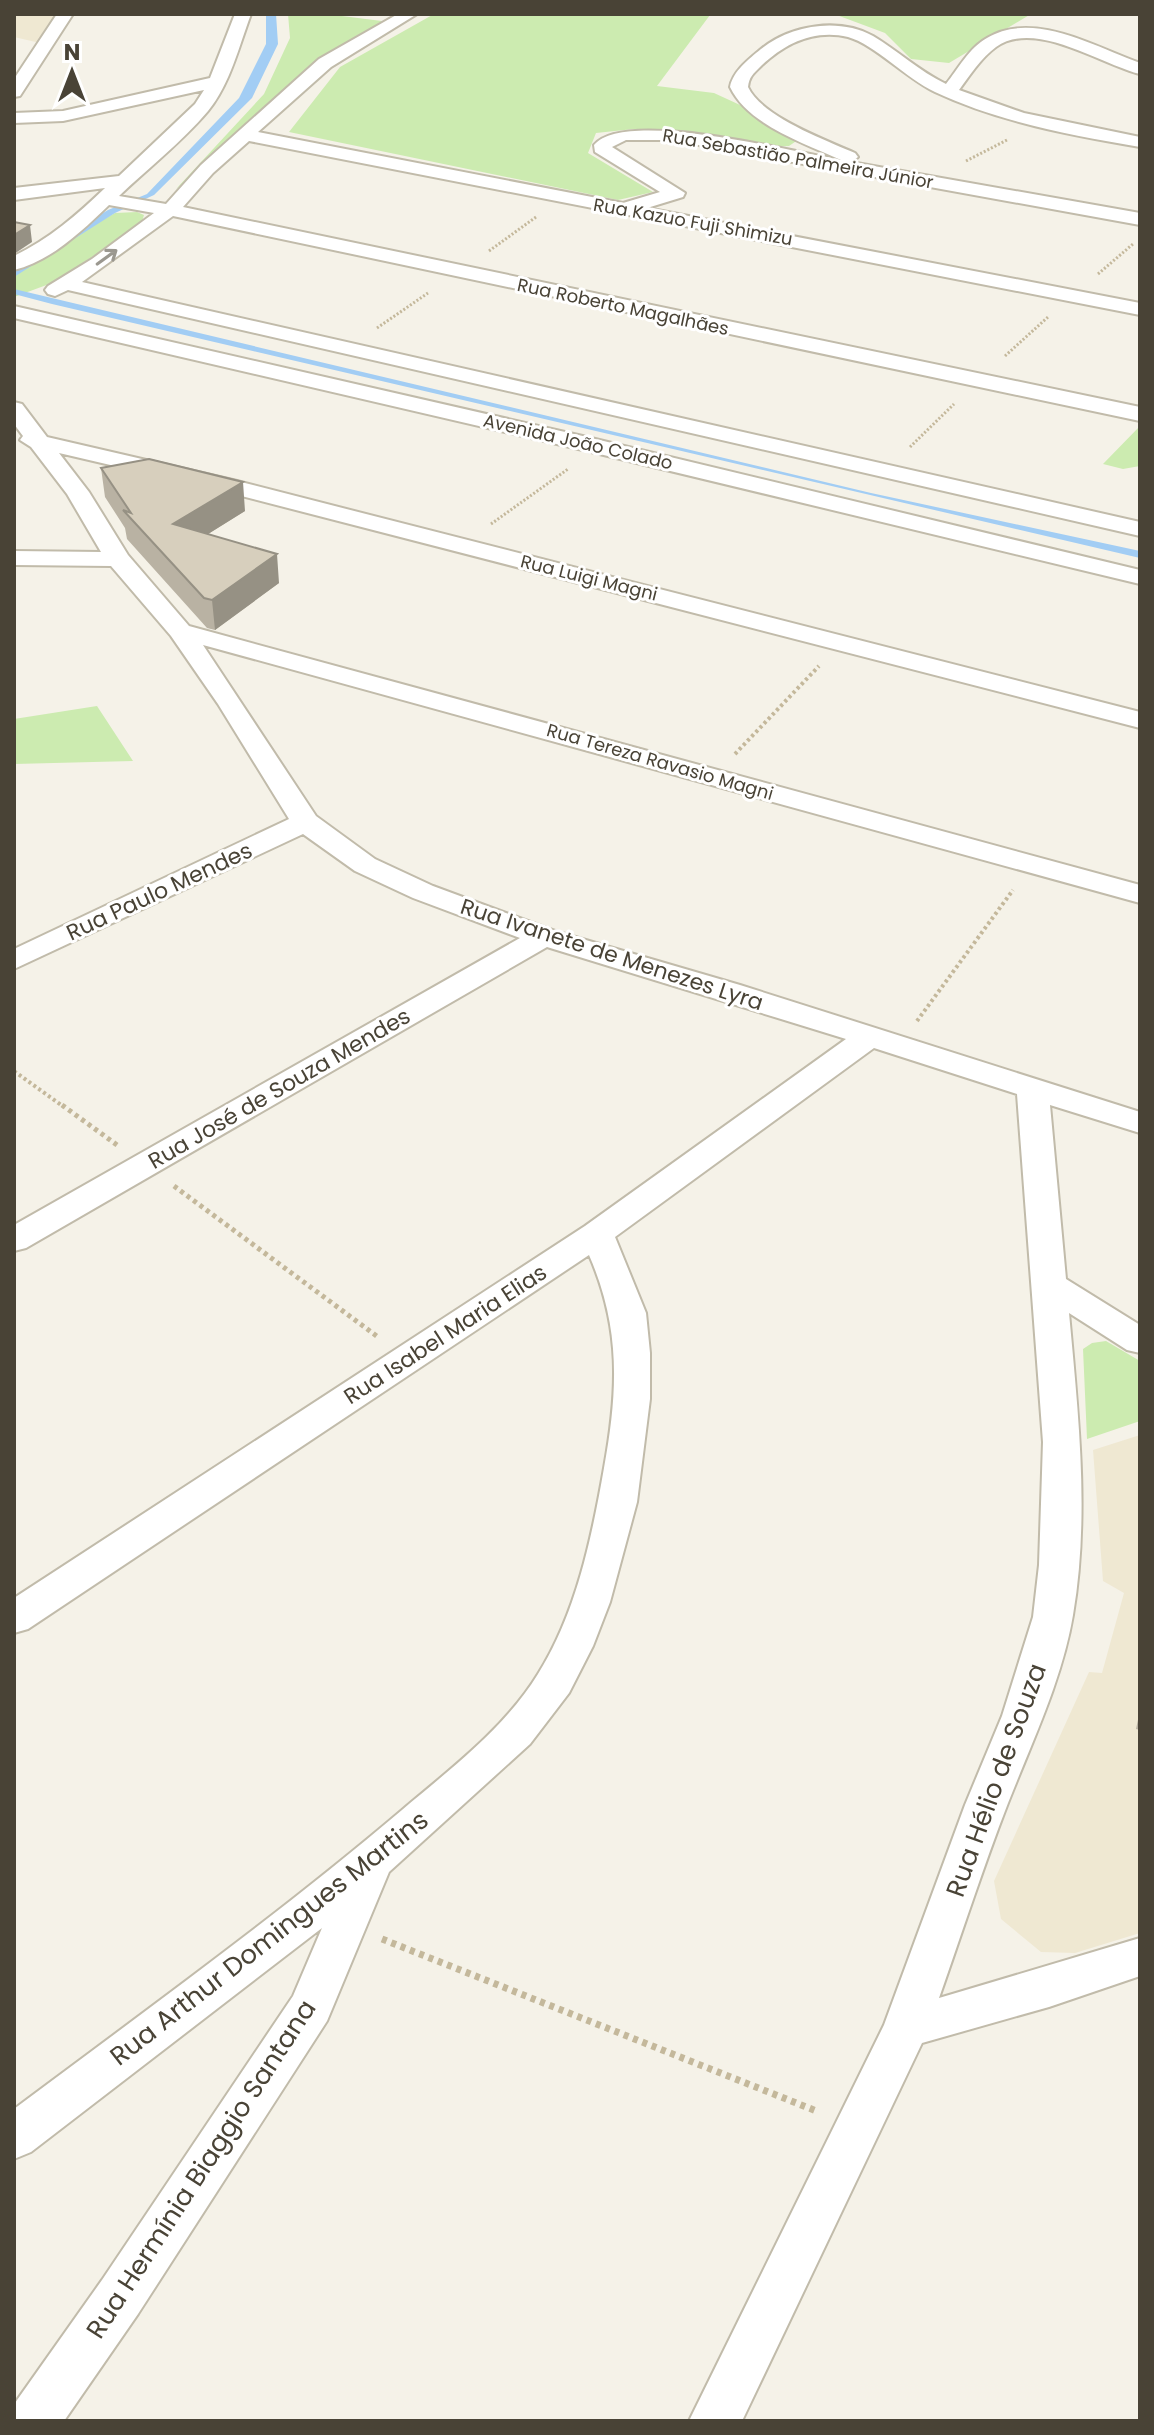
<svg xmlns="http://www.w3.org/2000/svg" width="1154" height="2435" font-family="Poppins,sans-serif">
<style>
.education{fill:#efe8d2}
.green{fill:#ccebb0}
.water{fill:#a2cdf4}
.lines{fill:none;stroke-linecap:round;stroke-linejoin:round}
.street-casing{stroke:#c1bbaa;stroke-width:4}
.path-far3{stroke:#c4b89b;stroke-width:3;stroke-dasharray:2 2;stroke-linecap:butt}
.path-far2{stroke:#c4b89b;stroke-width:4;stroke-dasharray:3 3;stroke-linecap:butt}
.path-far1{stroke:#c4b89b;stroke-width:5;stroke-dasharray:4 4;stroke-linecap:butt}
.path{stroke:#c4b89b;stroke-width:7;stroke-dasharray:5 5;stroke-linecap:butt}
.street{fill:#fff;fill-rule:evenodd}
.wall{fill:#b9b2a3}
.shaded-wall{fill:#969184}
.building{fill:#d7cfbd;stroke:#969184;stroke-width:2}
.oneway{stroke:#9b9890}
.labels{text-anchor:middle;stroke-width:6;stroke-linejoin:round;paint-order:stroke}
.far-street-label{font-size:18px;fill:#494336;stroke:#fff}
.street-label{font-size:22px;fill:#494336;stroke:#fff}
.near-street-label{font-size:26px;fill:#494336;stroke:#fff}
</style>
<rect width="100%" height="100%" fill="#f5f2e8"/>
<path class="education" d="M14,14H55L40,43L14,37Z
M1140,1435V1933L1075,1953L1041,1952L1001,1919L994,1881L1089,1672L1102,1673L1124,1593L1103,1581L1093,1450Z"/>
<path class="green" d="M288,14H326L382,21L176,189L264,94L290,38Z
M434,14H716L710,15L657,86L714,93L805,135L789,146L769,147L679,130L634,129L596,133L588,153L653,192L618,200L289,132L340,67Z
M834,14H1031L949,63L911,59L885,33Z
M137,212L144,215L141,225L52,283L14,297V270L115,213Z
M1140,426V466L1123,469L1103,464Z
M97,706L133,761L14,764V719Z
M1106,1341L1140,1361V1421L1087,1439L1083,1349L1092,1343Z"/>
<path class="water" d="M266,14H276L278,44L252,98L154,195L115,213L14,277V267L108,210L147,194L239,98L266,44Z
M14,289L871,493L1140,551V558L52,304L14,294Z"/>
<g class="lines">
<g class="street-casing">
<path id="street" d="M57,14H73L20,96L14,97V79Z
M235,14H251C239,46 230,84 208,111C182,142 147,169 119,196L166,204L201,165L319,59L398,14H417L331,67L258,132L623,203L660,192L595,152L594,145C624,108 793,152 841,160C804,143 748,125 730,87C733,71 749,59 761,49C790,25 839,17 873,36C898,51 919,71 946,84C958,69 969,48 987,38C1033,10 1095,47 1140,63V74C1100,64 1035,19 996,47C981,58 970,75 959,90L1024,113L1140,137V147C1070,135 999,122 935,92C907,79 874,44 848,37C813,29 784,44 760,67C753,74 749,77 748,87C762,117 826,140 855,153L858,157L851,162L1140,213V225L671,140H626L612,147L685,193L683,197L647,208L1140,303V315L249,141L213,173L183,207L1140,407V421L173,216L82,282L1140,522V536L68,290L55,296L48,294L45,290L48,286L92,259L154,213L109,205C82,231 51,261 14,270V256C49,239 77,215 105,188L14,200V188L119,176L195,104L204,90L63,121L14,123V113L63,111L210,78Z
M14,306L587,437L1140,570V584L587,451L14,318Z
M14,402L22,404L47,437L237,481L1140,712V728L226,492L59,453L89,492L128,555L189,626L1140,885V903L203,645L316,816L375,859L433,886L555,931L740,985L1140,1112V1133L1050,1105L1066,1279L1140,1325V1353L1127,1350L1069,1313C1078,1412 1090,1516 1073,1615C1062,1680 1032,1742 1008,1803C983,1867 962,1933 939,1998L1140,1938V1976L1049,2007L922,2043L742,2421H689L884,2025L965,1805L1002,1716L1033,1617L1039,1565L1043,1442L1017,1094L874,1048L615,1237L646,1313L650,1353V1399L637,1502L610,1602L593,1646L569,1693L530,1744L389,1872L327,2021L138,2314L64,2421H14L15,2403L102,2280L293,1996L322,1928L31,2152L14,2159V2109C145,2011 277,1916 402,1810C449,1770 505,1728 538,1674C576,1614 592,1537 604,1468C618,1391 621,1328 589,1255L28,1629L14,1633V1598L585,1226L846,1039L547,947L26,1248L14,1251V1225L520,938L413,898L355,871L303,834L14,969V949L289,819L218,704L171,636L111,566L14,565V551L101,552L67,494L31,447L20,440L23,436L14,424Z"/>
</g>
<path class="path-far3" d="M966,161L1007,140
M489,251L536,217
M1098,274L1133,244
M377,328L428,293
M1005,356L1048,317
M910,447L954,404
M491,524L568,469"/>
<path class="path-far2" d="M735,754L819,666
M917,1021L1013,890
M14,1071L64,1107"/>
<path class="path-far1" d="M62,1105L117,1145
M174,1186L378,1337"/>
<path class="path" d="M382,1939L819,2112"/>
<use href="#street" class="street"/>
</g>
<path class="wall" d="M101,468L245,511L208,534L279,583L215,630L207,628L127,539L125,528L105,497Z
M1140,1710V1730L1136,1729Z"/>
<path class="shaded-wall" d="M30,225L32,242L14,254V235Z
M243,482L245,511L176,554L173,524Z
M277,554L279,583L215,630L212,600Z"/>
<path class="building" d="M14,222L30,225L14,235Z
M149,459L243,482L173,524L277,554L212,600L204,598L123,510L131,513L101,468Z"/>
<defs><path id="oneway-shaft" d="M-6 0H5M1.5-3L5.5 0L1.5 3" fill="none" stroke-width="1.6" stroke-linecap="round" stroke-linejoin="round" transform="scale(2)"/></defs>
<use class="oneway" href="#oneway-shaft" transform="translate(107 257) rotate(-36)"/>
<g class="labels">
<g class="far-street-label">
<text transform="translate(798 159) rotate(10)" y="6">Rua Sebastião Palmeira Júnior</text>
<text transform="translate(693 222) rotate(10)" y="6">Rua Kazuo Fuji Shimizu</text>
<text transform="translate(623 307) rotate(12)" y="6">Rua Roberto Magalhães</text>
<text transform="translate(578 442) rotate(13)" y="6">Avenida João Colado</text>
<text transform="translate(589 578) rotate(14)" y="6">Rua Luigi Magni</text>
<text transform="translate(660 762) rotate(16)" y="6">Rua Tereza Ravasio Magni</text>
</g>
<g class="street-label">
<text transform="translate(159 891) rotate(-25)" y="8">Rua Paulo Mendes</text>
<text transform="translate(612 954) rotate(18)" y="8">Rua Ivanete de Menezes Lyra</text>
<text transform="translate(279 1088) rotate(-30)" y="8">Rua José de Souza Mendes</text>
<text transform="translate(445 1334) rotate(-33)" y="8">Rua Isabel Maria Elias</text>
</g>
<g class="near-street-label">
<text transform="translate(996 1780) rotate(-70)" y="9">Rua Hélio de Souza</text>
<text transform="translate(269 1938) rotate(-38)" y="9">Rua Arthur Domingues Martins</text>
<text transform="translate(201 2169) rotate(-57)" y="9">Rua Hermínia Biaggio Santana</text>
</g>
</g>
<rect width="1154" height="2435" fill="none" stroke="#494336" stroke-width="32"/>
<g transform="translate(72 72)" stroke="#ffffff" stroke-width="6" paint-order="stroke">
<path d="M0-6L14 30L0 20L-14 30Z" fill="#494336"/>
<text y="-12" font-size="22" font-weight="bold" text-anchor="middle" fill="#494336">N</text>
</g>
</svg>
